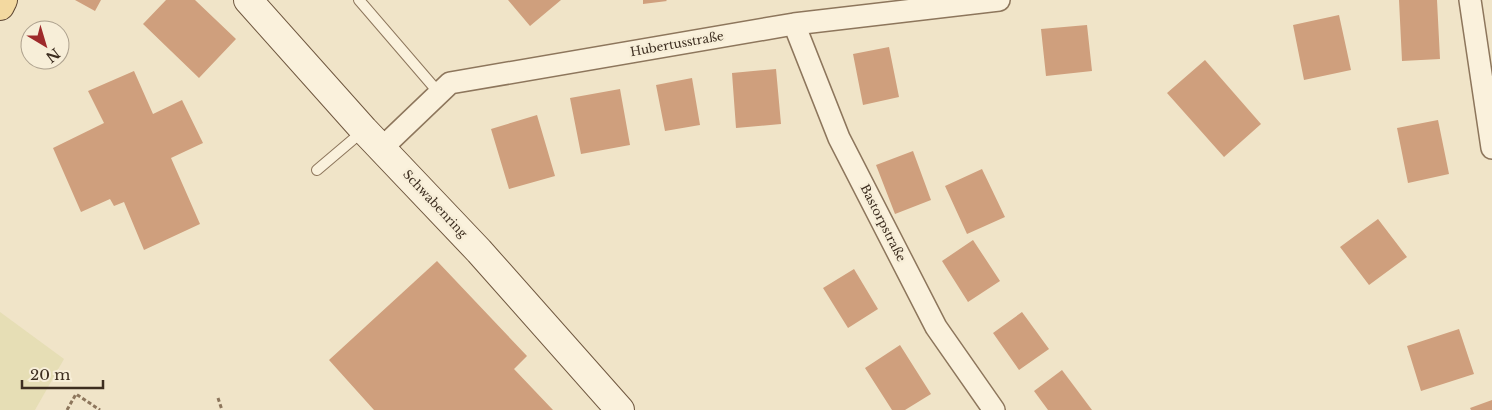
<svg xmlns="http://www.w3.org/2000/svg" width="1492" height="410" font-family="'Libre Baskerville',serif">
<style>
.farmland{fill:#e6deb5}
.building{fill:#cf9f7d}
.lines{fill:none;stroke-linecap:round;stroke-linejoin:round}
.lane-casing{stroke:#8d765c;stroke-width:12}
.street-casing{stroke:#8d765c;stroke-width:24}
.secondary-casing{stroke:#6f573f;stroke-width:30}
.primary-casing{stroke:#5b4430;stroke-width:30}
.path{stroke:#8d765c;stroke-width:3;stroke-dasharray:4 2.5;stroke-linecap:butt}
.lane{stroke:#faf1dc;stroke-width:10}
.street{stroke:#faf1dc;stroke-width:21}
.secondary{stroke:#faf1dc;stroke-width:28}
.primary{stroke:#f3d9a0;stroke-width:28}
.labels{text-anchor:middle;stroke-width:5;stroke-linejoin:round;paint-order:stroke}
.street-label{font-size:12px;fill:#3d2e20;stroke:#f7eed8}
</style>
<rect width="100%" height="100%" fill="#f0e4c8"/>
<path class="farmland" d="M0,312L64,359L35,410H0Z"/>
<path class="building" d="M75,0H101L95,11Z
M166,0H195L236,39L199,78L143,24Z
M508,0H561L530,26Z
M643,0H666L667,1L643,4Z
M1399,0H1437L1440,59L1402,61Z
M1339,15L1351,70L1304,80L1293,25Z
M1087,25L1092,71L1046,76L1041,29Z
M889,47L899,97L863,105L853,54Z
M1205,60L1261,124L1224,157L1167,93Z
M776,69L781,124L736,128L732,73Z
M134,71L153,114L182,100L203,143L171,158L200,224L144,250L124,202L114,206L110,199L81,212L53,148L104,123L88,91Z
M692,78L700,125L665,131L656,85Z
M620,89L630,145L581,154L570,98Z
M537,115L555,176L509,189L491,129Z
M1438,120L1449,174L1408,183L1397,128Z
M913,151L931,200L895,214L876,165Z
M982,169L1005,217L967,234L945,186Z
M1378,219L1407,257L1369,285L1340,247Z
M973,240L1000,281L968,302L942,261Z
M437,261L527,356L514,369L553,410H374L329,360Z
M854,269L878,309L848,328L823,288Z
M1022,312L1049,349L1019,370L993,333Z
M1459,329L1474,374L1421,391L1407,346Z
M900,345L931,394L905,410H892L865,368Z
M1062,370L1092,410H1048L1034,391Z
M1492,400V410H1471L1470,408Z"/>
<g class="lines">
<g class="lane-casing">
<path id="lane" d="M359,0L439,93
M317,170L363,131"/>
</g>
<g class="street-casing">
<path id="street" d="M1470,0L1492,148
M794,24L839,138L936,327L994,410
M382,148L450,83L794,24L999,0"/>
</g>
<g class="secondary-casing">
<path id="secondary" d="M248,0L364,130L479,251L620,410"/>
</g>
<g class="primary-casing">
<path id="primary" d="M0,6L3,0"/>
</g>
<path class="path" d="M218,398L222,410
M67,410L76,394L100,410"/>
<use href="#lane" class="lane"/>
<use href="#street" class="street"/>
<use href="#secondary" class="secondary"/>
<use href="#primary" class="primary"/>
</g>
<g class="labels">
<g class="street-label">
<text transform="translate(677 44) rotate(-10)" y="4">Hubertusstraße</text>
<text transform="translate(435 204) rotate(47)" y="4">Schwabenring</text>
<text transform="translate(883 223) rotate(63)" y="4">Bastorpstraße</text>
</g>
</g>
<g transform="translate(45 45) rotate(142)"><circle r="24" fill="#f7eed8" stroke="#ada18e"/>
<path d="M0-4L9 19L0 12L-9 19Z" fill="#9e2a2b"/>
<text y="-8" font-size="14" font-weight="bold" text-anchor="middle" fill="#3d2e20">N</text>
</g>
<path d="M22 380v8h81v-8" fill="none" stroke="#3d2e20" stroke-width="2.5"/>
<text x="30" y="380" font-size="15" fill="#3d2e20" stroke="#f7eed8" stroke-width="4" paint-order="stroke">20 m</text>
</svg>
